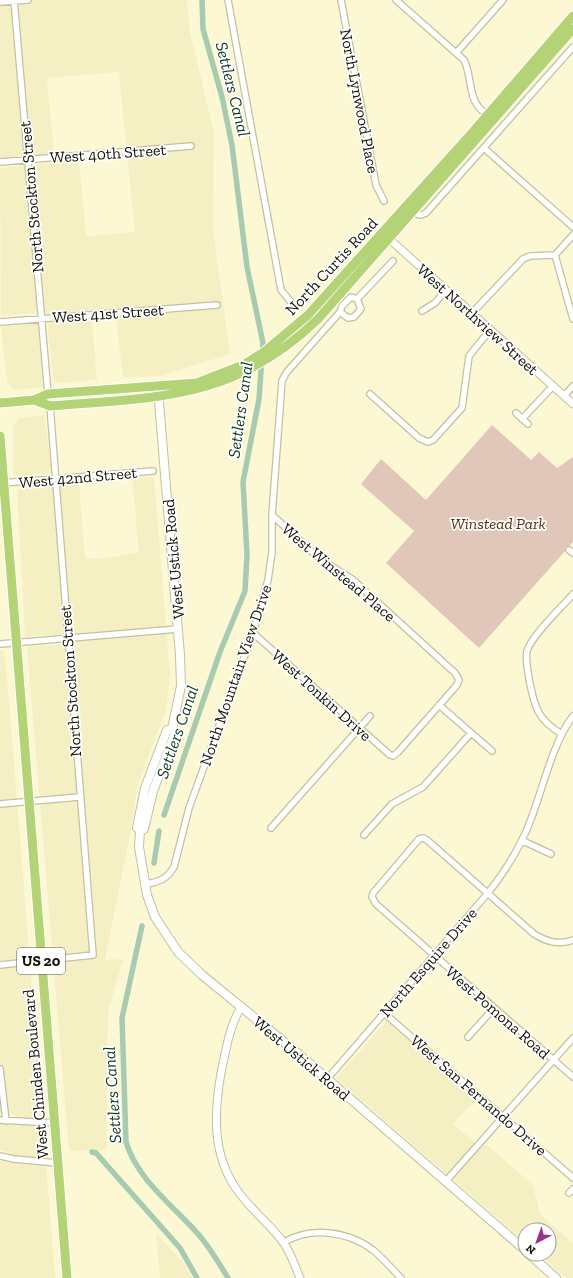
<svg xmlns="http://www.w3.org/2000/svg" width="573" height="1278" font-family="'Zilla Slab',serif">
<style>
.built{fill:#f4f0c4;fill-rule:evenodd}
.green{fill:#e1c7b9}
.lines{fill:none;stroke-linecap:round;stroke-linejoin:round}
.canal{stroke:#a7cbb1;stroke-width:5.5}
.minor-casing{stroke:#c4c19e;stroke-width:8}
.tertiary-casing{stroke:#c4c19e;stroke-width:9}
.secondary-casing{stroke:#c4c19e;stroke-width:10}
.primary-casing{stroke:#fff;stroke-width:11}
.minor{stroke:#fff;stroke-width:5.5}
.tertiary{stroke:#fff;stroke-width:7}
.secondary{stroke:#fff;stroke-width:8}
.primary{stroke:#b3d376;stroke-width:9}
.labels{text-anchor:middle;stroke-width:3.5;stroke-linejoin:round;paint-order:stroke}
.shield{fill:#fff;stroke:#5a5951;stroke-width:1}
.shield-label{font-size:15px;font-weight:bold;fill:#141206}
.street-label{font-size:16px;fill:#141206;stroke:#fff}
.park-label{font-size:16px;font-style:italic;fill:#5b2b0a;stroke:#fff}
.water-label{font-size:17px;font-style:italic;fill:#0e3a21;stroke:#fff}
</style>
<rect width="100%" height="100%" fill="#fcf8d4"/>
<path class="built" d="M0,0H187L190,33L214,132L213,230L230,354L161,376L123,378L115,310L91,311L97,380L54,383L46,312L1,316L0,168L79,161L86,236L135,232L119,72L47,78L54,155L0,158Z
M38,323L44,387L15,390L7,383L1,327Z
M45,415L51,473L15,476L13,472V425L19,418Z
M154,477L170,675L166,710L137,787L130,835L105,960L123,959L108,1013L106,1150L69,1151L27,647L64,644L79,805H85L71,634L25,636L17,489L79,483L85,559L114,557L139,552L132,478Z
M4,650L9,700L55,1278H0V1161L11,1163L12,1153L0,1150V651ZM0,1113L14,1115L13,1124L1,1123Z
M392,1015L480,1094L453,1124L481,1148L486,1144L533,1185L540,1214L573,1243V1278H566L539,1254H549V1230H525V1242L336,1078Z
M156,1233L185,1265L192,1278H160Z"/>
<path class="green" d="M492,425L531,460L539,452L557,468L573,457V542L479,648L386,563L414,531L361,484L381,459L426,500Z"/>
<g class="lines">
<path class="canal" d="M164,815L220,652L245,591L247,555L243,482L259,399L263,343L247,267L232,145L222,97L203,29L202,0
M154,863L159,831
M142,926L122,1018L126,1142C138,1181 173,1205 199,1235C210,1248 219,1263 228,1278
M92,1152L96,1153L180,1248L197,1278"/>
<g class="minor-casing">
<path id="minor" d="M14,0L48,394
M228,0L281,290L291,302
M341,0L376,185L384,201
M396,0L464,60C471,73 469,96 478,106C480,110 484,112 487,115
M0,2L28,0
M456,53L503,0
M484,148L573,227
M0,162L191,146
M412,213L421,215L426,213L573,47
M555,255L573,319
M351,297L357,299L361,309L354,317L348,318L340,312L342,306Z
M357,299L393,261
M422,311L435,303L446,290
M472,313L523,259L530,256L555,255L573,235
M0,322L217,305
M370,394L419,438L428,442L433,440L462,408L469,356L490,330
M564,396L573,386
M516,413L528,424
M522,419L553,386
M2,483L153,471
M569,550L573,553
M253,633L390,755L393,756L398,752L457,685L459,680L455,673L352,579L319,558L272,515
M0,644L178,629
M439,705L492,751
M562,734C537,720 534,705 529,679C528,670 525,660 527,651C531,636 562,607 573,594
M0,804L79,797
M271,828L370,716
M364,835L392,804L423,787L471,733
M523,841L551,854
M146,884C159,882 167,879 174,867L189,808L253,633L268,580L272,552V515L282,381L286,373L340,312
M573,940C558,945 547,942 534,934L427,840L423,838L419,839L373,893L372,897L376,904L573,1077
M0,965L93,955L50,406
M384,1013L573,1178
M468,1037L494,1008
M0,1069L6,1121
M328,1078L488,893C506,870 521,847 531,819C543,788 553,742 573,716
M0,1120L54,1123
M0,1156L14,1159L57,1163
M446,1181L573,1038
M569,1193L573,1189
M283,1243C310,1226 348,1231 373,1250C383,1258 392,1269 401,1278"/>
</g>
<g class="tertiary-casing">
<path id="tertiary" d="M386,236L573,404
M241,1007C229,1027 226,1050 221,1073C214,1113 212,1155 237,1190C250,1209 270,1224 283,1242C291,1253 295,1266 300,1278"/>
</g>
<g class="secondary-casing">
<path id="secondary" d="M172,729L167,730L145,788L137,828L140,830L139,847L147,895L155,917L178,952L202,975L294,1050L525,1250
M140,830L144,829L153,791L175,733L172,729L181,686L180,655L158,390
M529,1254L556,1278"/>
</g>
<g class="primary-casing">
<path id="primary" d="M34,400L50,406C159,397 234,400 318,319L573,29
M0,403L34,400L48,394L197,383L243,365L264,352L308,315L472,133L573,16
M0,436L67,1278"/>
</g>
<use href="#minor" class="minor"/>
<use href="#tertiary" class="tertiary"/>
<use href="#secondary" class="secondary"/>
<use href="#primary" class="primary"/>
</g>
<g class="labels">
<rect class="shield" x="17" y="948" width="48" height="26" rx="3"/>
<g class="shield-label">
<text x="41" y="966">US 20</text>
</g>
<g class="street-label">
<text transform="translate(360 101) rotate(79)" y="6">North Lynwood Place</text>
<text transform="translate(108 153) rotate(-4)" y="6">West 40th Street</text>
<text transform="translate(31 197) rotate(-95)" y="6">North Stockton Street</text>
<text transform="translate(331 266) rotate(-47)" y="6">North Curtis Road</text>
<text transform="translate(108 313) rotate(-4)" y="6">West 41st Street</text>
<text transform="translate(478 319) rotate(42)" y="6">West Northview Street</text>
<text transform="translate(78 477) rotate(-5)" y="6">West 42nd Street</text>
<text transform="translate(173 559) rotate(-95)" y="6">West Ustick Road</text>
<text transform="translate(339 572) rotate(40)" y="6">West Winstead Place</text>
<text transform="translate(235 675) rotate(-71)" y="6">North Mountain View Drive</text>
<text transform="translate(70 681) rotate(-94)" y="6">North Stockton Street</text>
<text transform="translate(322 695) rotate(42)" y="6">West Tonkin Drive</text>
<text transform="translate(428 962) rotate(-49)" y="6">North Esquire Drive</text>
<text transform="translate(498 1012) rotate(41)" y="6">West Pomona Road</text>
<text transform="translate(302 1058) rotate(40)" y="6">West Ustick Road</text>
<text transform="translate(35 1074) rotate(-95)" y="6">West Chinden Boulevard</text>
<text transform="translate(479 1095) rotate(41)" y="6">West San Fernando Drive</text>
</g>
<g class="park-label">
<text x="498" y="529">Winstead Park</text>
</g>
<g class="water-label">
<text transform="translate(233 89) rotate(76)" y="6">Settlers Canal</text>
<text transform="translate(240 410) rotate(-82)" y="6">Settlers Canal</text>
<text transform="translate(177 732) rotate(-71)" y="6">Settlers Canal</text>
<text transform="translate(112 1095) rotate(-94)" y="6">Settlers Canal</text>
</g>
</g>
<g transform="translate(537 1242) rotate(221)"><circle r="19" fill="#ffffff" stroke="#a1a09b"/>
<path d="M0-3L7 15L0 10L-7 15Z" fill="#9b2f8f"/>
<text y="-6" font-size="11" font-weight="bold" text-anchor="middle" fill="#141206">N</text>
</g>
</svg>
